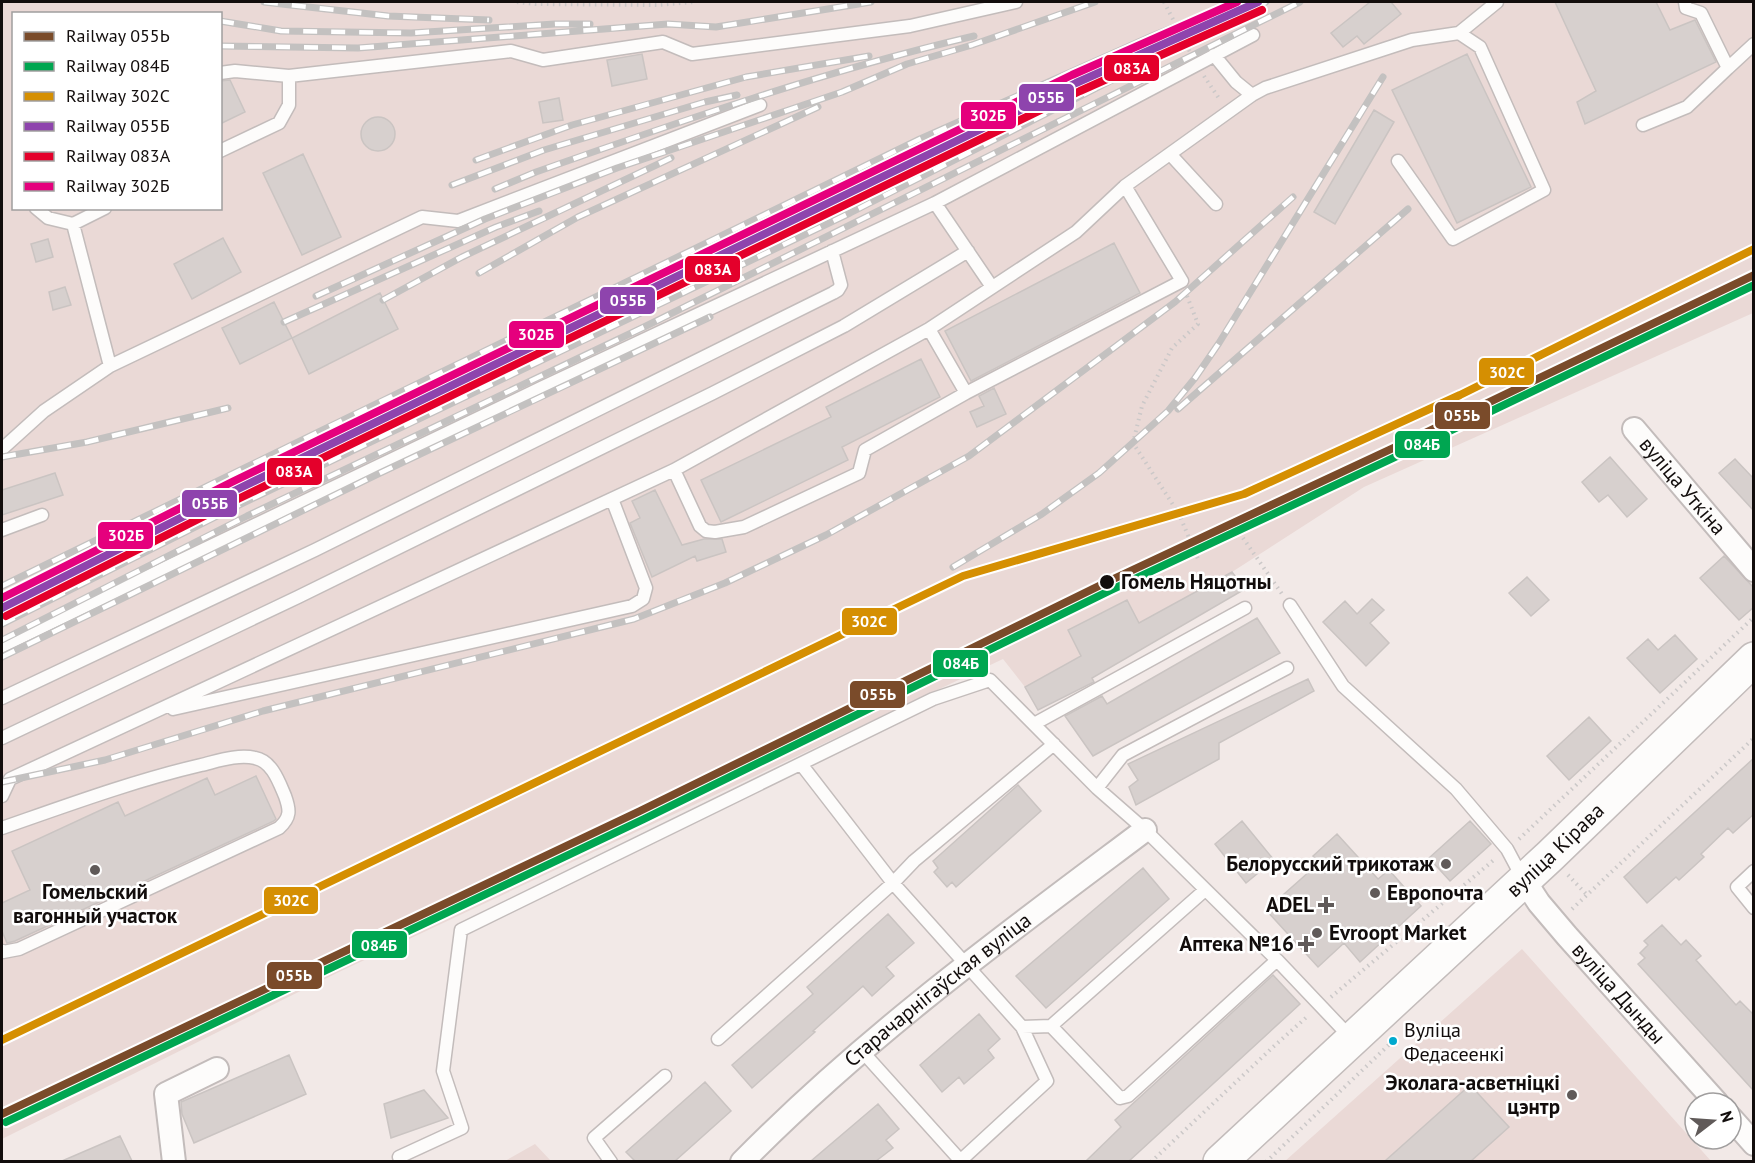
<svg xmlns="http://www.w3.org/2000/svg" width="1755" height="1163" font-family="'PT Sans',sans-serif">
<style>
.built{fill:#ead9d6;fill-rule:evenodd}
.building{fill:#d7d0ce;stroke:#cac4c2;stroke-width:1.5}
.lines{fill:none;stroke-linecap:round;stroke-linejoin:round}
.service-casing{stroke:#c3bcbb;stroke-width:15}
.minor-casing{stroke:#c3bcbb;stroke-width:26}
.primary-casing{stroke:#c3bcbb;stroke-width:36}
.path{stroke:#cbc8c8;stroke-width:4;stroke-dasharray:1.5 4.5;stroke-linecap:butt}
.service{stroke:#fdfcfb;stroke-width:12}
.minor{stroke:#fdfcfb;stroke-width:22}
.primary{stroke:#fdfcfb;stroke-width:33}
.rail-casing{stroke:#c3c1c0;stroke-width:7}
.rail{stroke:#fff;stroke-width:4.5;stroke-dasharray:14;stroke-linecap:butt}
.rail-1-casing{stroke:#fff;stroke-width:12}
.rail-2-casing{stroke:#fff;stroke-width:12}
.rail-3-casing{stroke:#fff;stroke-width:12}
.rail-4-casing{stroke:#fff;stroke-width:12}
.rail-5-casing{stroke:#fff;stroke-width:12}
.rail-6-casing{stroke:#fff;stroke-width:12}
.rail-1{stroke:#7a4b2a;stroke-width:8}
.rail-2{stroke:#00a651;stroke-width:8}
.rail-3{stroke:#d58f02;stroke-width:8}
.rail-4{stroke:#8e44ad;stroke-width:8}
.rail-5{stroke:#e4002b;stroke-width:8}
.rail-6{stroke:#e5007d;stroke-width:8}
.stop-dot{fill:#120d0c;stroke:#fff;stroke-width:2}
.poi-dot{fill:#605a59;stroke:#fff;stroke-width:2}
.bus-dot{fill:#00a9ce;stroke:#fff;stroke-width:2}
.labels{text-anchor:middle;stroke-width:5;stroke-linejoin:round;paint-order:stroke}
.bus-label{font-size:20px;fill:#120d0c;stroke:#fff;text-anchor:start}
.street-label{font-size:21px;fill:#120d0c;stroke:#fff}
.stop-label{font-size:21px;font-weight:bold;fill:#120d0c;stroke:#fff;text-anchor:start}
.poi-label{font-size:21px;font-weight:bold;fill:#120d0c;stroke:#fff;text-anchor:end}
.line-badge{stroke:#fff;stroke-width:2}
.badge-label{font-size:16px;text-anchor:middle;font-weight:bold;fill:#fff}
</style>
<rect width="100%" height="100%" fill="#f2e9e7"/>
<path class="built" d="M2,2H1753V313L1364,487L1232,572L1025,687L1003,659L339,972L2,1139ZM14,14H220V208H14Z
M1522,949L1711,1161L1284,1162Z
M535,1144L551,1161H505Z"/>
<path class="building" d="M1370,2H1391L1401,14L1364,44L1357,36L1343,47L1331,33Z
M1555,2H1656L1670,30L1695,20L1716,62L1585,124L1577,102L1596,91Z
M642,54L647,79L612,86L607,60Z
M1467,54L1531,187L1457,223L1392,90Z
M230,80L245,112L220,124V81Z
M559,98L563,120L543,123L539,102Z
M1374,110L1394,122L1335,224L1314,212Z
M361 134a17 17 0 1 1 34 0a17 17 0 1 1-34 0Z
M303,154L341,237L302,255L263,173Z
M223,238L241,272L192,299L174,264Z
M48,239L53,257L36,262L31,244Z
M1114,243L1140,293L971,381L945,331Z
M65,287L71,305L53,310L49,292Z
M380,293L398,329L309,374L292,338Z
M274,302L292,338L240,364L222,328Z
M921,359L940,397L842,447L848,460L721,522L701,480L831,417L826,407Z
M994,388L1006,414L977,427L970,412L984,406L979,396Z
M1610,457L1647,499L1627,517L1608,495L1599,502L1582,482Z
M1735,459L1754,479V511L1719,473Z
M55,473L63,495L2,515V490Z
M655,490L682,545L704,539H722L726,552L697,561L695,556L652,577L630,523L640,518L632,501Z
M1724,556L1754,588V607L1739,620L1700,578Z
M1232,572L1245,589L1092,678L1094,682L1038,710L1025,687L1081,656L1068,630L1127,600L1139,623Z
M1527,577L1549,600L1531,616L1509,593Z
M1372,599L1384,610L1370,623L1389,643L1366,666L1323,622L1345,601L1357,614Z
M1257,618L1280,653L1093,756L1065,716L1102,696L1107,704Z
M1675,635L1697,659L1660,693L1627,658L1648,639L1658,650Z
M1308,679L1314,691L1219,743V759L1136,805L1129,787L1138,780L1128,764Z
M1589,717L1611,741L1569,780L1547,756Z
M1754,758V814L1733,833L1728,828L1701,854L1704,857L1679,880L1676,877L1647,903L1624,877Z
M256,776L276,819L274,821L15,941L7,943L2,931V903L30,890L12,851L118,802L125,816L207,778L215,795Z
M1018,785L1041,811L956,887L952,882L947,887L934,872L938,868L933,861Z
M1242,821L1274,860L1246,883L1215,844Z
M1470,821L1491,844L1450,881L1429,858Z
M1337,834L1378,879L1389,870L1421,906L1360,962L1344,943L1318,967L1266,910L1319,863L1313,856Z
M1143,868L1169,899L1046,1008L1016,976Z
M888,914L914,943L886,967L894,976L872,996L863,986L813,1031L815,1032L752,1088L732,1065L813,994L807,987Z
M1662,925L1681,945L1686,940L1701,956L1696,960L1736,1005L1740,1001L1754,1015V1091L1638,964L1645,958L1640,953L1648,945L1644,941Z
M1273,975L1300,1004L1129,1161H1086L1121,1127L1115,1120Z
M979,1014L1000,1039L988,1050L994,1058L964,1084L959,1077L942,1092L920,1065Z
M289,1055L306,1094L194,1143L182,1114L181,1102Z
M705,1082L731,1111L675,1161H635L626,1152Z
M1470,1085L1509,1127L1471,1161H1385Z
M424,1090L448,1118L391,1138L384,1104Z
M878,1104L899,1129L886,1140L893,1148L876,1161H811Z
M120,1136L132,1161H62Z"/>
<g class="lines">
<g class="service-casing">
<path id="service" d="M1214,55L1236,82L1252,95
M1728,68L1754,44
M220,73L235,71L289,76
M1643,125L1687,107L1728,68L1701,13L1686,8L1685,2
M220,151L279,123L289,105V76L511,51L543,60L663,42L692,54L910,26L1016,2
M1170,154L1216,204
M1398,161L1453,239L1544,190L1480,47L1459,33
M36,208L48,218L73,224
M105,208L73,224L110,366
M992,287L935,203L1253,35
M929,329L966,393
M2,449L44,411L110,366L422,217L458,221L760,105
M674,470L700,526L706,531L715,532L744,527L859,473L865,450L966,393L1182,281L1125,186
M2,530L42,515
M1290,605L1343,686L1456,789L1507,849L1523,879
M2,646L541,388L935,203
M2,698L315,550L833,293L838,290L841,285L832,251
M173,709L632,606L643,599L646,588L612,499
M1034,724L1245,608
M2,738L298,597L713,393L844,326L968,251
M801,764L893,883L1022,1027L1051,1026
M1097,788L1123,755L1287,668
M2,796L10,779L674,470L929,329L1076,232L1125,186L1252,95L1265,88L1412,40L1459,33L1497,2
M2,828C68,805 133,781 201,765C218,761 238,754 255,758C272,761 279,782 285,796C290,810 291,817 279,828L19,949L3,952L2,951
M1754,871L1737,887L1754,908
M1205,890L1051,1026L1120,1098L1128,1096L1277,960
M718,1039L893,883L914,861L1054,744
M861,1050L960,1160
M399,1157L462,1128L443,1071L461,930L933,699L990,680L1097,788L1145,830L1277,960L1352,1039
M611,1162L594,1138L665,1076
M959,1162L1047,1081L1022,1027"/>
</g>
<g class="minor-casing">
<g id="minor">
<path id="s1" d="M1634,429L1754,570"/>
<path id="s2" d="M1524,880L1539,903L1567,936L1717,1103"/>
<path d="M1731,1118L1754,1144"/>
<path d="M174,1162L166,1094L217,1069"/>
<path id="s3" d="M742,1162C866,1036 1005,935 1145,830"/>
</g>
</g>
<g class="primary-casing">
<g id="primary">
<path id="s4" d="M1220,1162L1550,856L1754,659"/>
</g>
</g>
<path class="path" d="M517,2L535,4L657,5L694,2
M1164,2L1190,52
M1204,76L1220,100
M1187,296L1198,324L1172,348L1142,406L1133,443L1179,514L1198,559
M1243,538L1282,594
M1519,839L1754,617
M1568,875L1587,895
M1572,909L1754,738
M1331,997L1495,859
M1151,1162L1272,1048L1309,1015
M1266,1162L1396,1038"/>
<use href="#service" class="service"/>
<use href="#minor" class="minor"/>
<use href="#primary" class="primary"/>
<g class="rail-casing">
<path id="rail" d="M264,2L388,16L489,20
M220,21L281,31L411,33L555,24H590
M220,46L358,48L668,24L716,27L871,2
M476,160L572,125L746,77L869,56
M452,185L544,150L705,102L737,95
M495,189L536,172C681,121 825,71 974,36
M479,273L578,217L818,107
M316,296L485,219L617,168L842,92L907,64L972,45L1095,2
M383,300L462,257L671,158
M284,322L496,227L539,211
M1178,409L1408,209
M2,457L87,442L228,408
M953,567L1042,514L1099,473L1168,411L1195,378L1219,343L1383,77
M2,586L920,139L1152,36L1236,2
M2,624L241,504L850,213L1266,2
M2,640L247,516L644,327L1300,2
M2,657L380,473L710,317
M2,782L105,760L263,711L634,619L725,583L826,535L969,456L1175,302L1293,197"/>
</g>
<use href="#rail" class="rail"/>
<g class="rail-1-casing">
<path id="rail-1" d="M2,1114L640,811L1107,582L1404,443L1754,275"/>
</g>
<g class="rail-2-casing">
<path id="rail-2" d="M6,1122L644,819L1111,590L1408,451L1754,285"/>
</g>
<g class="rail-3-casing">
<path id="rail-3" d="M2,1040L963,576L1244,494L1460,395L1754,249"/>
</g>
<g class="rail-4-casing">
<path id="rail-4" d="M2,608L236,490L1076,83L1258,2"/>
</g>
<g class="rail-5-casing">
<path id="rail-5" d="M6,616L240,498L1080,91L1262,10"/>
</g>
<g class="rail-6-casing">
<path id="rail-6" d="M2,598L232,482L1072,75L1237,2"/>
</g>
<use href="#rail-1" class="rail-1"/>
<use href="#rail-2" class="rail-2"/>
<use href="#rail-3" class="rail-3"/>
<use href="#rail-4" class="rail-4"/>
<use href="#rail-5" class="rail-5"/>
<use href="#rail-6" class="rail-6"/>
</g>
<circle class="stop-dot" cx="1107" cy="582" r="8"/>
<g class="poi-dot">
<circle cx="1446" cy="864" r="6"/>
<circle cx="95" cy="870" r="6"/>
<circle cx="1375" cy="893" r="6"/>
<path d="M1323 896h6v6h6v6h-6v6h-6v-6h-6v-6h6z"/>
<circle cx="1317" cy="933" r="6"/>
<path d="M1303 935h6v6h6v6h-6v6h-6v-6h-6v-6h6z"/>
<circle cx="1572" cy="1095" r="6"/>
</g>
<circle class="bus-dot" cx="1393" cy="1041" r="5"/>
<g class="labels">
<g class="bus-label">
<text x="1404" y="1037">Вуліца<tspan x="1404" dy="24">Федасеенкі</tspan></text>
</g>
<g class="street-label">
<text dy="7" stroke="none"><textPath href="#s1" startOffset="75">вуліца Уткіна</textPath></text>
<text dy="7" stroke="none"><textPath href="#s4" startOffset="458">вуліца Кірава</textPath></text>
<text dy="7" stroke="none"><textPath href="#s3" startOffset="261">Старачарнігаўская вуліца</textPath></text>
<text dy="7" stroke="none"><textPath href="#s2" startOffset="148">вуліца Дынды</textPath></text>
</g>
<g class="stop-label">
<text x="1121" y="589">Гомель Няцотны</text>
</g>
<g class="poi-label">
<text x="1434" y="871">Белорусский трикотаж</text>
<text x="95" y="899" text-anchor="middle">Гомельский<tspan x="95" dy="24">вагонный участок</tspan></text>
<text x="1387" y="900" text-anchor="start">Европочта</text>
<text x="1314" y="912">ADEL</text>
<text x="1329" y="940" text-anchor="start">Evroopt Market</text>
<text x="1294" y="951">Аптека №16</text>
<text x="1560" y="1090">Эколага-асветніцкі<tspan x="1560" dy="24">цэнтр</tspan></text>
</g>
</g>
<g class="line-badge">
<rect x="1103" y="54" width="57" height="28" rx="6" fill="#e4002b"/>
<rect x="1018" y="83" width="57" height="29" rx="6" fill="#8e44ad"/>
<rect x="960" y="101" width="57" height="29" rx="6" fill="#e5007d"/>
<rect x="684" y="255" width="57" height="28" rx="6" fill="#e4002b"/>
<rect x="599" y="286" width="57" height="29" rx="6" fill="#8e44ad"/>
<rect x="508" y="320" width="57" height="29" rx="6" fill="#e5007d"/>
<rect x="1478" y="357" width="57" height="29" rx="6" fill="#d58f02"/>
<rect x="1434" y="401" width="57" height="29" rx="6" fill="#7a4b2a"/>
<rect x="1394" y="430" width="57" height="29" rx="6" fill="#00a651"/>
<rect x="266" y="457" width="57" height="29" rx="6" fill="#e4002b"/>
<rect x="181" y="489" width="57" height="29" rx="6" fill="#8e44ad"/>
<rect x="97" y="521" width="57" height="29" rx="6" fill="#e5007d"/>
<rect x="841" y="607" width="57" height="29" rx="6" fill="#d58f02"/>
<rect x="932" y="649" width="57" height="29" rx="6" fill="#00a651"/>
<rect x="849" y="680" width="57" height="29" rx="6" fill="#7a4b2a"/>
<rect x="263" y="886" width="56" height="29" rx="6" fill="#d58f02"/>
<rect x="351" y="930" width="57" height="29" rx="6" fill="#00a651"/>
<rect x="266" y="961" width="57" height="29" rx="6" fill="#7a4b2a"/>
</g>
<g class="badge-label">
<text x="1132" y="74">083А</text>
<text x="1046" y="103">055Б</text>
<text x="988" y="121">302Б</text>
<text x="713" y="275">083А</text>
<text x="628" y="306">055Б</text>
<text x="536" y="340">302Б</text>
<text x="1507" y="378">302С</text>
<text x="1462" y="421">055Ь</text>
<text x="1422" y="450">084Б</text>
<text x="294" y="477">083А</text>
<text x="210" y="509">055Б</text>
<text x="126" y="541">302Б</text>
<text x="869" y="627">302С</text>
<text x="961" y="669">084Б</text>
<text x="878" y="700">055Ь</text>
<text x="291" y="906">302С</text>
<text x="379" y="951">084Б</text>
<text x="294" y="981">055Ь</text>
</g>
<rect width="1755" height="1163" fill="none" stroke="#120d0c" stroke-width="6"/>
<rect x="12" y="12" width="210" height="198" fill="#ffffff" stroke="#a09e9e" stroke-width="1.5"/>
<rect x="24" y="32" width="30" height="9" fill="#7a4b2a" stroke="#a09e9e" stroke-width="1.5"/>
<text x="66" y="42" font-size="18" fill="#120d0c">Railway 055Ь</text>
<rect x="24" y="62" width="30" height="9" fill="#00a651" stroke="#a09e9e" stroke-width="1.5"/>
<text x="66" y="72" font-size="18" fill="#120d0c">Railway 084Б</text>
<rect x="24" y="92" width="30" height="9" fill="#d58f02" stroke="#a09e9e" stroke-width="1.5"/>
<text x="66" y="102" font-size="18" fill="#120d0c">Railway 302С</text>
<rect x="24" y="122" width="30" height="9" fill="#8e44ad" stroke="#a09e9e" stroke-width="1.5"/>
<text x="66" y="132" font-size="18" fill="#120d0c">Railway 055Б</text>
<rect x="24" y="152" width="30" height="9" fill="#e4002b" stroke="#a09e9e" stroke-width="1.5"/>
<text x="66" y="162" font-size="18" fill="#120d0c">Railway 083А</text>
<rect x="24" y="182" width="30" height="9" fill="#e5007d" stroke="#a09e9e" stroke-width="1.5"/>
<text x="66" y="192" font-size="18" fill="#120d0c">Railway 302Б</text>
<g transform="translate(1713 1121) rotate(73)"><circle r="28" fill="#ffffff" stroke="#a09e9e" stroke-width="1.5"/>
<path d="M0-4.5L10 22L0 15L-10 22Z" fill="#605a59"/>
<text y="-9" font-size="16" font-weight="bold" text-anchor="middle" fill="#120d0c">N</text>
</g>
</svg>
